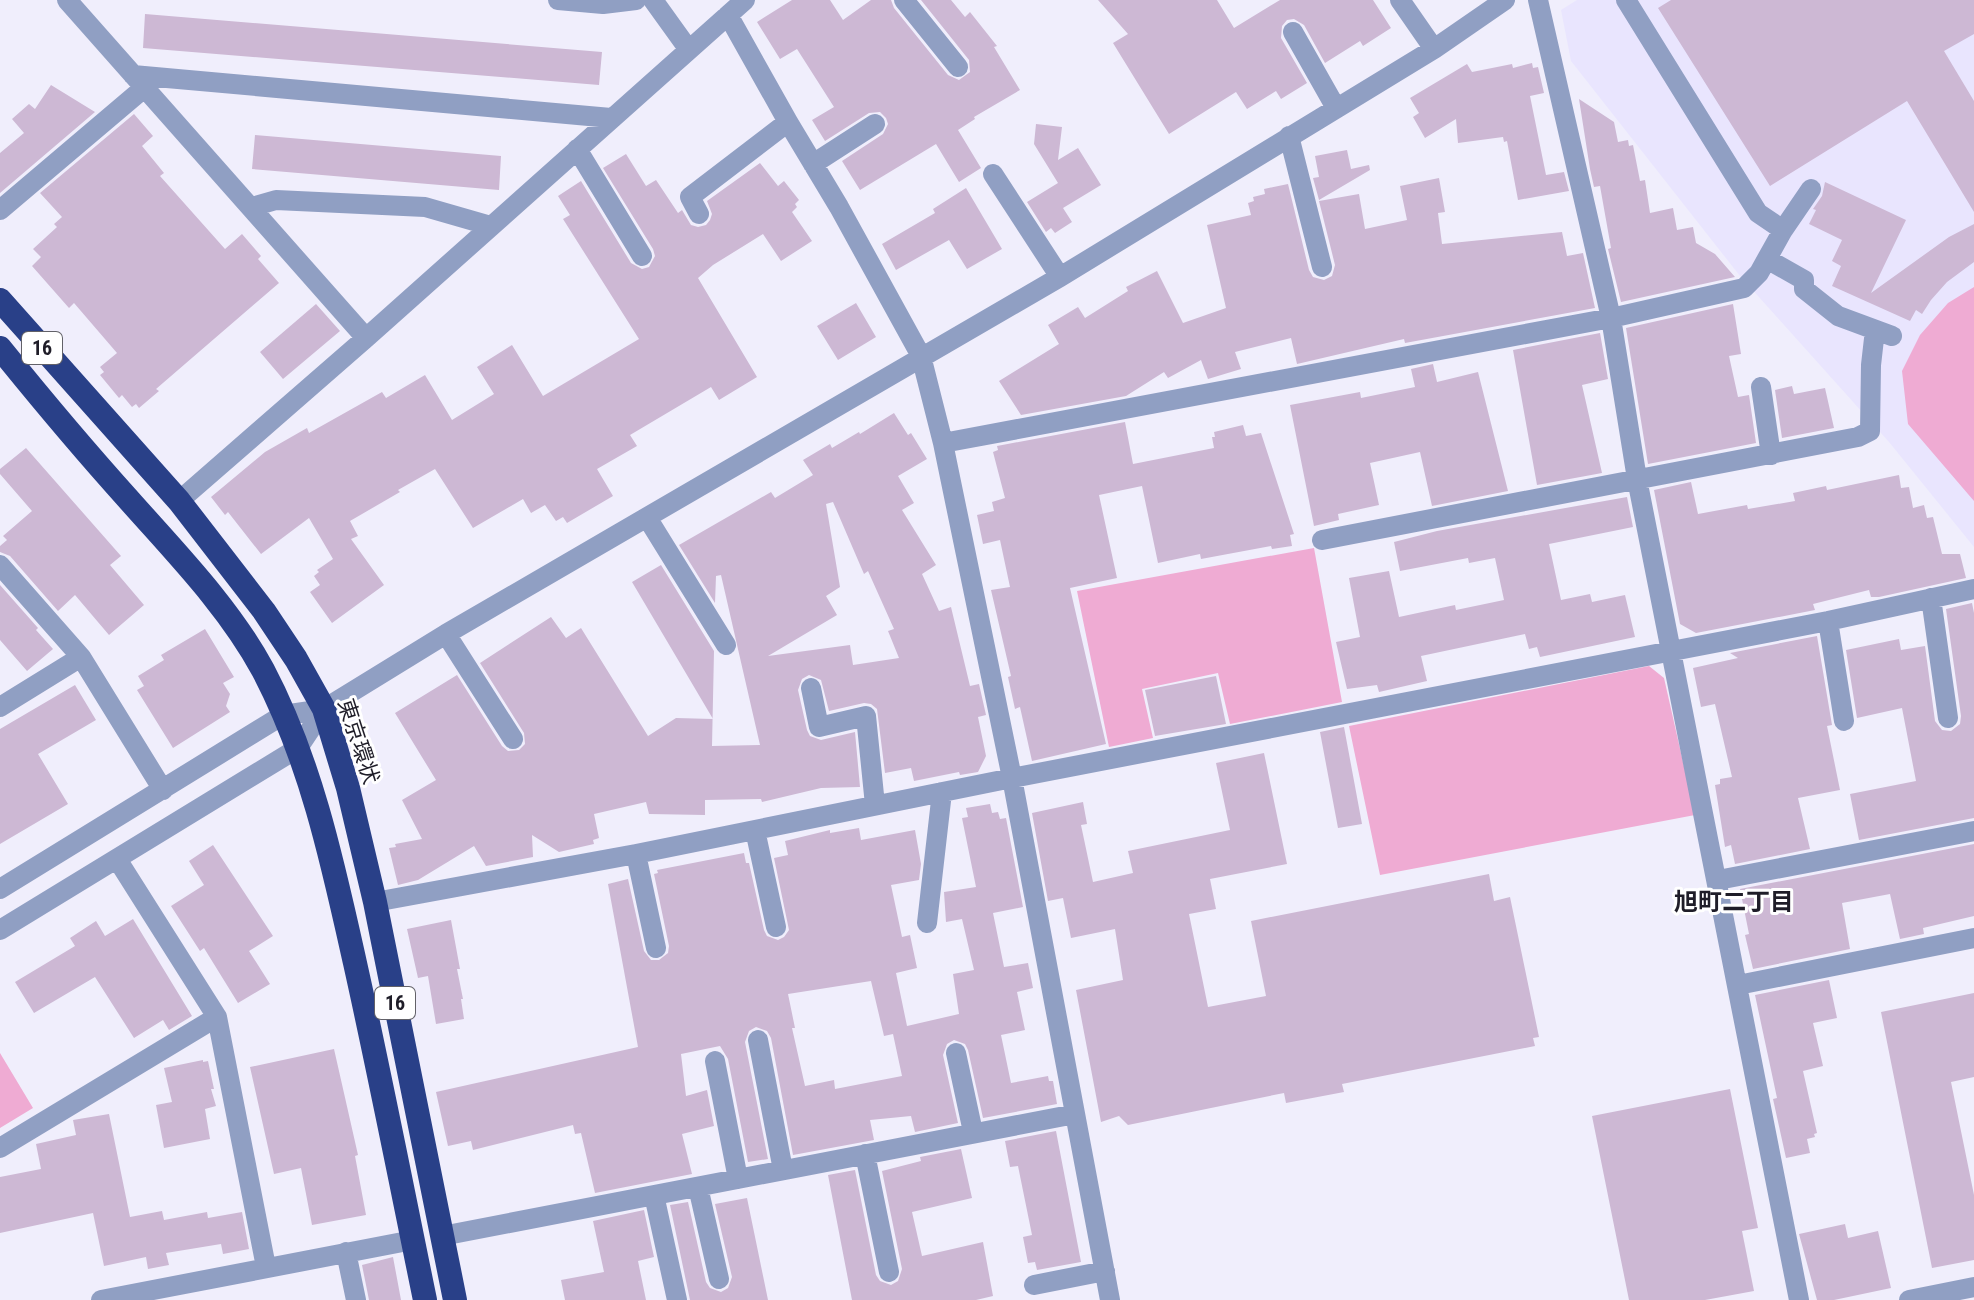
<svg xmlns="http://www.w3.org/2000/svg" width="1974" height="1300" font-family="'Roboto Condensed','Noto Sans JP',sans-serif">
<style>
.built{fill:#e9e5fe}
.green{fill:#efabd3}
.building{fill:#cdb8d4;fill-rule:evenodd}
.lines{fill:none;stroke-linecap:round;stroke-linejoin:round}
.minor{stroke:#909fc3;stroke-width:20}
.highway{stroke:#294088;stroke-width:24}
.labels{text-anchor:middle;stroke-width:6;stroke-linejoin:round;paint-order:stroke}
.shield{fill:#fff;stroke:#626168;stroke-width:2}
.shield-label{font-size:20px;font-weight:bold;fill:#1f1d28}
.street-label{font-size:22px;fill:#1f1d28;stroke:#fff}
.neighbourhood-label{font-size:24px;font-weight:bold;fill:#1f1d28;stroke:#fff}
</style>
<rect width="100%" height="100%" fill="#f0eefc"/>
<path class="built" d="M1577,0H1974V547L1889,442L1740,276L1571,61L1561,10Z"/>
<path class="green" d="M1974,287V501L1908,424L1902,371L1920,335L1948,303Z
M1314,548L1342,702L1230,724L1218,673L1142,689L1153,738L1109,747L1077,591Z
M1649,666L1664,678L1695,815L1380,875L1349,726Z
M0,1053L33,1108L0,1128Z"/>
<path class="building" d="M792,0H830L843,20L871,0H891L894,8L948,75L959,80L970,72L969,60L921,0H951L965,17L970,12L997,46L994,47L1020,90L974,117L975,119L958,130L981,168L959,182L936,144L860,190L842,161L883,134L888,124L886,118L880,112L869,113L825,141L812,120L834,107L797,49L780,59L757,22Z
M1098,0H1217L1234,28L1280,0H1373L1391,28L1363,46L1360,41L1325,63L1304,25L1294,19L1287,20L1282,26L1281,38L1307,83L1281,99L1276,91L1247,109L1236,92L1169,134L1113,43L1128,34Z
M1671,0H1974V34L1944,51L1974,101V212L1907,101L1770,186L1658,8Z
M145,14L602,52L599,85L143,48Z
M1532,63L1533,68L1538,67L1544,93L1530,96L1546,175L1564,172L1569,191L1518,200L1507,141L1504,142L1503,137L1458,143L1456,119L1425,138L1413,117L1419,113L1410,98L1467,64L1472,72L1512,64L1513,68Z
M51,85L95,112L0,193V153L24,133L12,119L29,104L35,109Z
M1579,99L1614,122L1618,142L1628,140L1629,146L1633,145L1640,181L1645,180L1650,213L1673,208L1677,230L1693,227L1696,243L1715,254L1735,277L1621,302L1608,249L1611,248L1600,186L1594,187L1590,169Z
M134,114L153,136L142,146L164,173L160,176L225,249L242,234L261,256L258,259L279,283L156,389L159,391L139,408L136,404L132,407L122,395L119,398L100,375L104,372L100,367L117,353L74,303L69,308L32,266L41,257L33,249L57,227L54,224L62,217L40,193Z
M1036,124L1062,127L1058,160L1078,148L1101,185L1063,208L1072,222L1055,233L1051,228L1046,232L1027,202L1058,183L1034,144Z
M255,135L501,156L499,190L252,169Z
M1347,150L1351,169L1369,165L1370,170L1319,200L1313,178L1319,177L1315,156Z
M626,154L646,186L656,180L678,213L682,210L691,225L698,227L706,225L710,220L712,214L707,201L760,163L778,186L784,181L799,200L795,204L797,207L792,212L812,241L781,261L763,234L713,265L698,278L757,377L719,400L711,387L630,435L637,446L597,469L613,496L567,523L563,517L556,521L545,505L531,513L523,499L473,528L435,469L398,490L400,492L350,521L358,536L351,539L384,585L332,623L310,592L320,585L314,576L319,572L317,570L333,559L309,518L261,554L228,512L225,515L211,497L265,452L307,428L309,433L382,392L386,398L425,375L452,420L494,394L477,367L512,345L543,396L639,339L563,219L570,215L558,196L581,181L631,263L642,269L649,267L655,256L653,249L603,168Z
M1439,178L1445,212L1438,213L1442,244L1562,232L1567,256L1583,253L1595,308L1405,343L1404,339L1297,364L1291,338L1235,352L1241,369L1208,379L1201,360L1168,378L1164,372L1126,396L1021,415L999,381L1059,344L1048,325L1078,307L1085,318L1128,291L1126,287L1157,271L1183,323L1226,308L1207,225L1251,215L1248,203L1254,201L1253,197L1265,194L1264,189L1288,184L1309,270L1313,277L1324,280L1332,276L1335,265L1319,201L1359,194L1365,229L1407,220L1400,186Z
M1825,182L1906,220L1871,293L1949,237L1974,224V262L1947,282L1931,300L1922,314L1916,310L1910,321L1832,286L1841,266L1832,261L1842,240L1809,224L1816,210L1813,209L1822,196Z
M966,188L1002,249L967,269L949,240L896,270L882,244L935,213L933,209Z
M856,303L876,337L838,360L817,326Z
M316,304L340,331L283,379L260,352Z
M1733,304L1741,354L1729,356L1738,397L1749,395L1756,443L1648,464L1626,328Z
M1600,333L1608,379L1582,385L1602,473L1537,485L1513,350Z
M1433,364L1437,382L1478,372L1508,491L1432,506L1420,452L1370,463L1379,505L1338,514L1339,520L1314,526L1290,405L1360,392L1361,398L1415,387L1411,369Z
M1792,386L1794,394L1825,388L1834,428L1782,438L1775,390Z
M894,413L908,435L911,433L927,459L898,476L914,503L902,510L936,565L922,574L939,611L951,607L970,686L979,684L986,715L978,717L986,756L978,772L960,775L959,772L914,781L911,768L885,773L877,709L871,704L864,703L829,711L821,680L809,675L802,679L798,690L807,730L810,736L821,740L855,732L860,787L821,788L762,802L761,799L705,800V815L649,814L646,802L594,814L599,838L593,840L594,844L559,852L532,835L533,857L486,866L474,846L418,880L398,885L389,848L396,847L395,844L422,839L402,800L436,780L395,713L457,675L502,746L508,751L519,750L525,744L524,733L480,663L551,617L566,638L581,628L648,736L676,718L713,719L632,582L661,565L714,651L712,746L760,745L721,575L716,576L715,603L679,545L771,492L775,498L813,475L803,460L830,444L832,448L859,432L860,434ZM833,502L864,574L868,571L894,629L888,631L899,658L853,665L850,645L768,656L837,615L826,596L840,587L826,504Z
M1125,422L1133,464L1214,448L1212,437H1215L1214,432L1243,425L1246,436L1261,433L1294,534L1290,535L1292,546L1272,549L1271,546L1201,559L1200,554L1158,563L1142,486L1099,495L1117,578L1070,588L1106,744L1032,761L1020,707L1015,709L1008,677L1011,676L991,590L1010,587L1000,540L983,544L977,515L994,511L992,502L1005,498L993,452L998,450L997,446Z
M26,448L121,556L110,565L144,605L109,635L75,595L58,611L10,556L0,552V546L7,540L3,536L32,511L0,474V469Z
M1899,475L1901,488L1909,487L1913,508L1924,505L1927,518L1933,517L1942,554H1960L1966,578L1879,597H1871L1869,590L1813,604L1815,610L1696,633L1680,624L1654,490L1691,482L1698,514L1747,505L1748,509L1795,501L1793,493L1826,486L1827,490Z
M1627,497L1633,527L1549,544L1561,600L1590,594L1592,602L1625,595L1635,637L1540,657L1537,647L1529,649L1525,634L1421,656L1427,681L1379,692L1377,685L1347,689L1336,642L1360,637L1349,578L1389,571L1399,617L1455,605L1456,610L1504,600L1495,558L1469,563L1468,558L1400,571L1394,542L1437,531Z
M0,585L38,628L36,630L53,649L27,671L0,640Z
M1972,603L1974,613V818L1859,840L1850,794L1916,781L1902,708L1857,718L1846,650L1899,639L1901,650L1925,646L1935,721L1942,730L1951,731L1960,724L1961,716L1946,609Z
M205,629L234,677L223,683L230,694L226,706L230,712L173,748L137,690L144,686L138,676L164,660L161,655Z
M1817,636L1832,725L1827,726L1840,790L1798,798L1810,849L1735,864L1731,845L1725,847L1715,785L1720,784V779L1732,777L1715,704L1701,707L1693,668L1738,658L1730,653Z
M1216,676L1226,724L1155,736L1145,690Z
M75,685L96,720L38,754L68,804L0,844V729Z
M1344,727L1362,824L1338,828L1320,732Z
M1264,753L1287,864L1210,879L1216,909L1189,914L1208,1007L1266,996L1251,921L1489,874L1494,901L1510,897L1539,1037L1533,1038L1535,1046L1342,1084L1344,1092L1286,1103L1284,1093L1128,1125L1119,1116L1101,1122L1076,990L1123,980L1115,929L1071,938L1063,898L1048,901L1032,813L1083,802L1087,824L1081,825L1093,882L1133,873L1128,851L1230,830L1216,763Z
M990,804L992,813L998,812L1000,819L1006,818L1023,907L993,913L1004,967L1028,963L1033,988L1017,992L1025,1030L1001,1035L1011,1083L1048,1076L1049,1081H1053L1057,1104L983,1118L968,1050L965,1044L954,1040L947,1044L943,1055L958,1123L915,1132L911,1116L870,1120L874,1140L793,1155L771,1038L767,1031L756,1027L749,1031L745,1042L768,1159L748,1162L728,1059L720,1046L681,1054L686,1096L707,1090L714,1126L682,1134L692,1174L595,1193L581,1133L575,1134L573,1125L473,1150L471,1141L448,1146L436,1092L638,1047L608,884L628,879L644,951L651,960H659L668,953L669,946L654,874L658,873L657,870L744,853L746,863H749L764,930L767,936L778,940L784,937L789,930L774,858L788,855L785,841L830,830V833L859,828L861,840L915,830L921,864L919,880L891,885L902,937L910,935L917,968L896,973L907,1026L959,1014L953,974L974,970L962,919L946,922L944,892L976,887L962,818L968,817L966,808ZM871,981L884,1036L893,1034L902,1076L835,1089L834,1080L805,1086L792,1028H795L788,994Z
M1974,844V916L1923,928L1924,934L1900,939L1890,894L1842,903L1850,949L1753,969L1745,935L1749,934L1740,889Z
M213,845L273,936L249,951L270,984L238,1003L204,948L200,951L171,906L204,885L189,861Z
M133,919L192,1016L169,1030L163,1020L134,1038L95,977L34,1013L15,982L75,946L70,938L96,921L105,936Z
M451,920L460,969H457L463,999H461L464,1019L436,1024L428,976L418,978L407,929Z
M1829,980L1837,1018L1813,1023L1823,1066L1803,1071L1817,1133L1814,1134L1815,1137L1807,1139L1810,1153L1786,1158L1773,1099L1777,1098L1755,995Z
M1974,993V1077L1951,1082L1974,1195V1260L1932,1268L1881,1012Z
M334,1049L358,1155L355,1156L366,1215L312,1225L301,1168L274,1174L250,1067Z
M203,1060V1062L208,1061L214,1089H211L216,1106L205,1109L210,1139L164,1148L156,1105L172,1102L164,1068Z
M1730,1089L1758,1228L1742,1231L1754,1291L1705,1300H1629L1592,1116Z
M109,1114L130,1217L162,1211L164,1220L207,1212L208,1218L242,1212L249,1249L223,1254L221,1244L166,1253L169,1265L148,1269L146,1257L104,1266L93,1213L0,1233V1177L41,1169L36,1144L76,1135L73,1120Z
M1056,1131L1081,1262L1037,1270L1035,1262L1028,1263L1023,1237L1032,1235L1018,1166L1010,1167L1005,1141Z
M961,1149L972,1198L912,1212L922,1256L983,1242L993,1296L976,1300H852L828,1175L855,1170L876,1275L880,1281L891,1285L898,1281L902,1269L882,1171L921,1161L920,1157Z
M747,1198L768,1300H690L670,1205L688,1202L706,1282L710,1288L721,1292L728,1288L732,1277L715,1204Z
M644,1210L654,1257L638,1261L646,1300H565L561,1280L604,1272L593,1221Z
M1845,1224L1848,1238L1878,1231L1891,1288L1834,1300H1817L1799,1234Z
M393,1257L401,1300H369L362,1265Z"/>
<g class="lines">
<path class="minor" d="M67,0L366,338
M558,0L603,4L636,0
M653,0L689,50
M904,0L958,67
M1400,0L1434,49
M1538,0L1611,318L1637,479L1799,1300
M1626,0L1758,213L1783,230
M728,15L788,122L839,207L921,356L943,443L1012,778L1110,1300
M1293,32L1336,108
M133,75L611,118
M1289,136L1322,267
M577,149L642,256
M813,164L875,124
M993,174L1060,277
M252,207L276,200L425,207L491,226
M0,210L144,88
M699,214L690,197L788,122
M1767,259L1804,280V289L1838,316L1892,336
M1761,387L1771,455
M943,443L1611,318L1744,288L1759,273L1783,230L1811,189
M179,501L366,338L745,0
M648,519L726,645
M1322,540L1858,437L1870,431L1871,365L1875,330
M0,565L81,657L163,790
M1931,598L1948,718
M1828,621L1844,721
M446,634L513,739
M811,688L819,727L866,716L875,805
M0,707L81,657
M755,830L776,927
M636,854L656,948
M117,859L217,1017L266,1267
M1718,880L1974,831
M0,889L283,715L324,709L446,634L1060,277L1434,49L1505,0
M375,902L636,854L1012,778L1828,621L1974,589
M927,923L942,792
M0,930L298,748L324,709
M1738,985L1974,938
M758,1040L783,1170
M956,1053L973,1132
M715,1061L738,1179
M0,1148L217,1017
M865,1154L889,1272
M698,1187L719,1279
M654,1195L677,1300
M442,1236L1075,1114
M346,1252L356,1300
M1034,1285L1105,1271
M101,1300L413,1240
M1909,1300L1974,1287"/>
<path class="highway" d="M0,300L179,501L264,611L296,659L324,709L348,788L375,902L455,1300
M0,348C42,400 84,450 129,500C176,553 229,607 263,670C311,761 333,864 355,963C380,1075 402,1188 425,1300"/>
</g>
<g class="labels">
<g class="shield">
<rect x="22" y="332" width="40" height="32" rx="6"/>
<rect x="375" y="987" width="40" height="32" rx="6"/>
</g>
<g class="shield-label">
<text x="42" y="355">16</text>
<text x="395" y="1010">16</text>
</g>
<g class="street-label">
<text transform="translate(359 741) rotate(72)" y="8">東京環状</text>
</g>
<g class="neighbourhood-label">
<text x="1734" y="910">旭町二丁目</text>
</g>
</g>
</svg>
